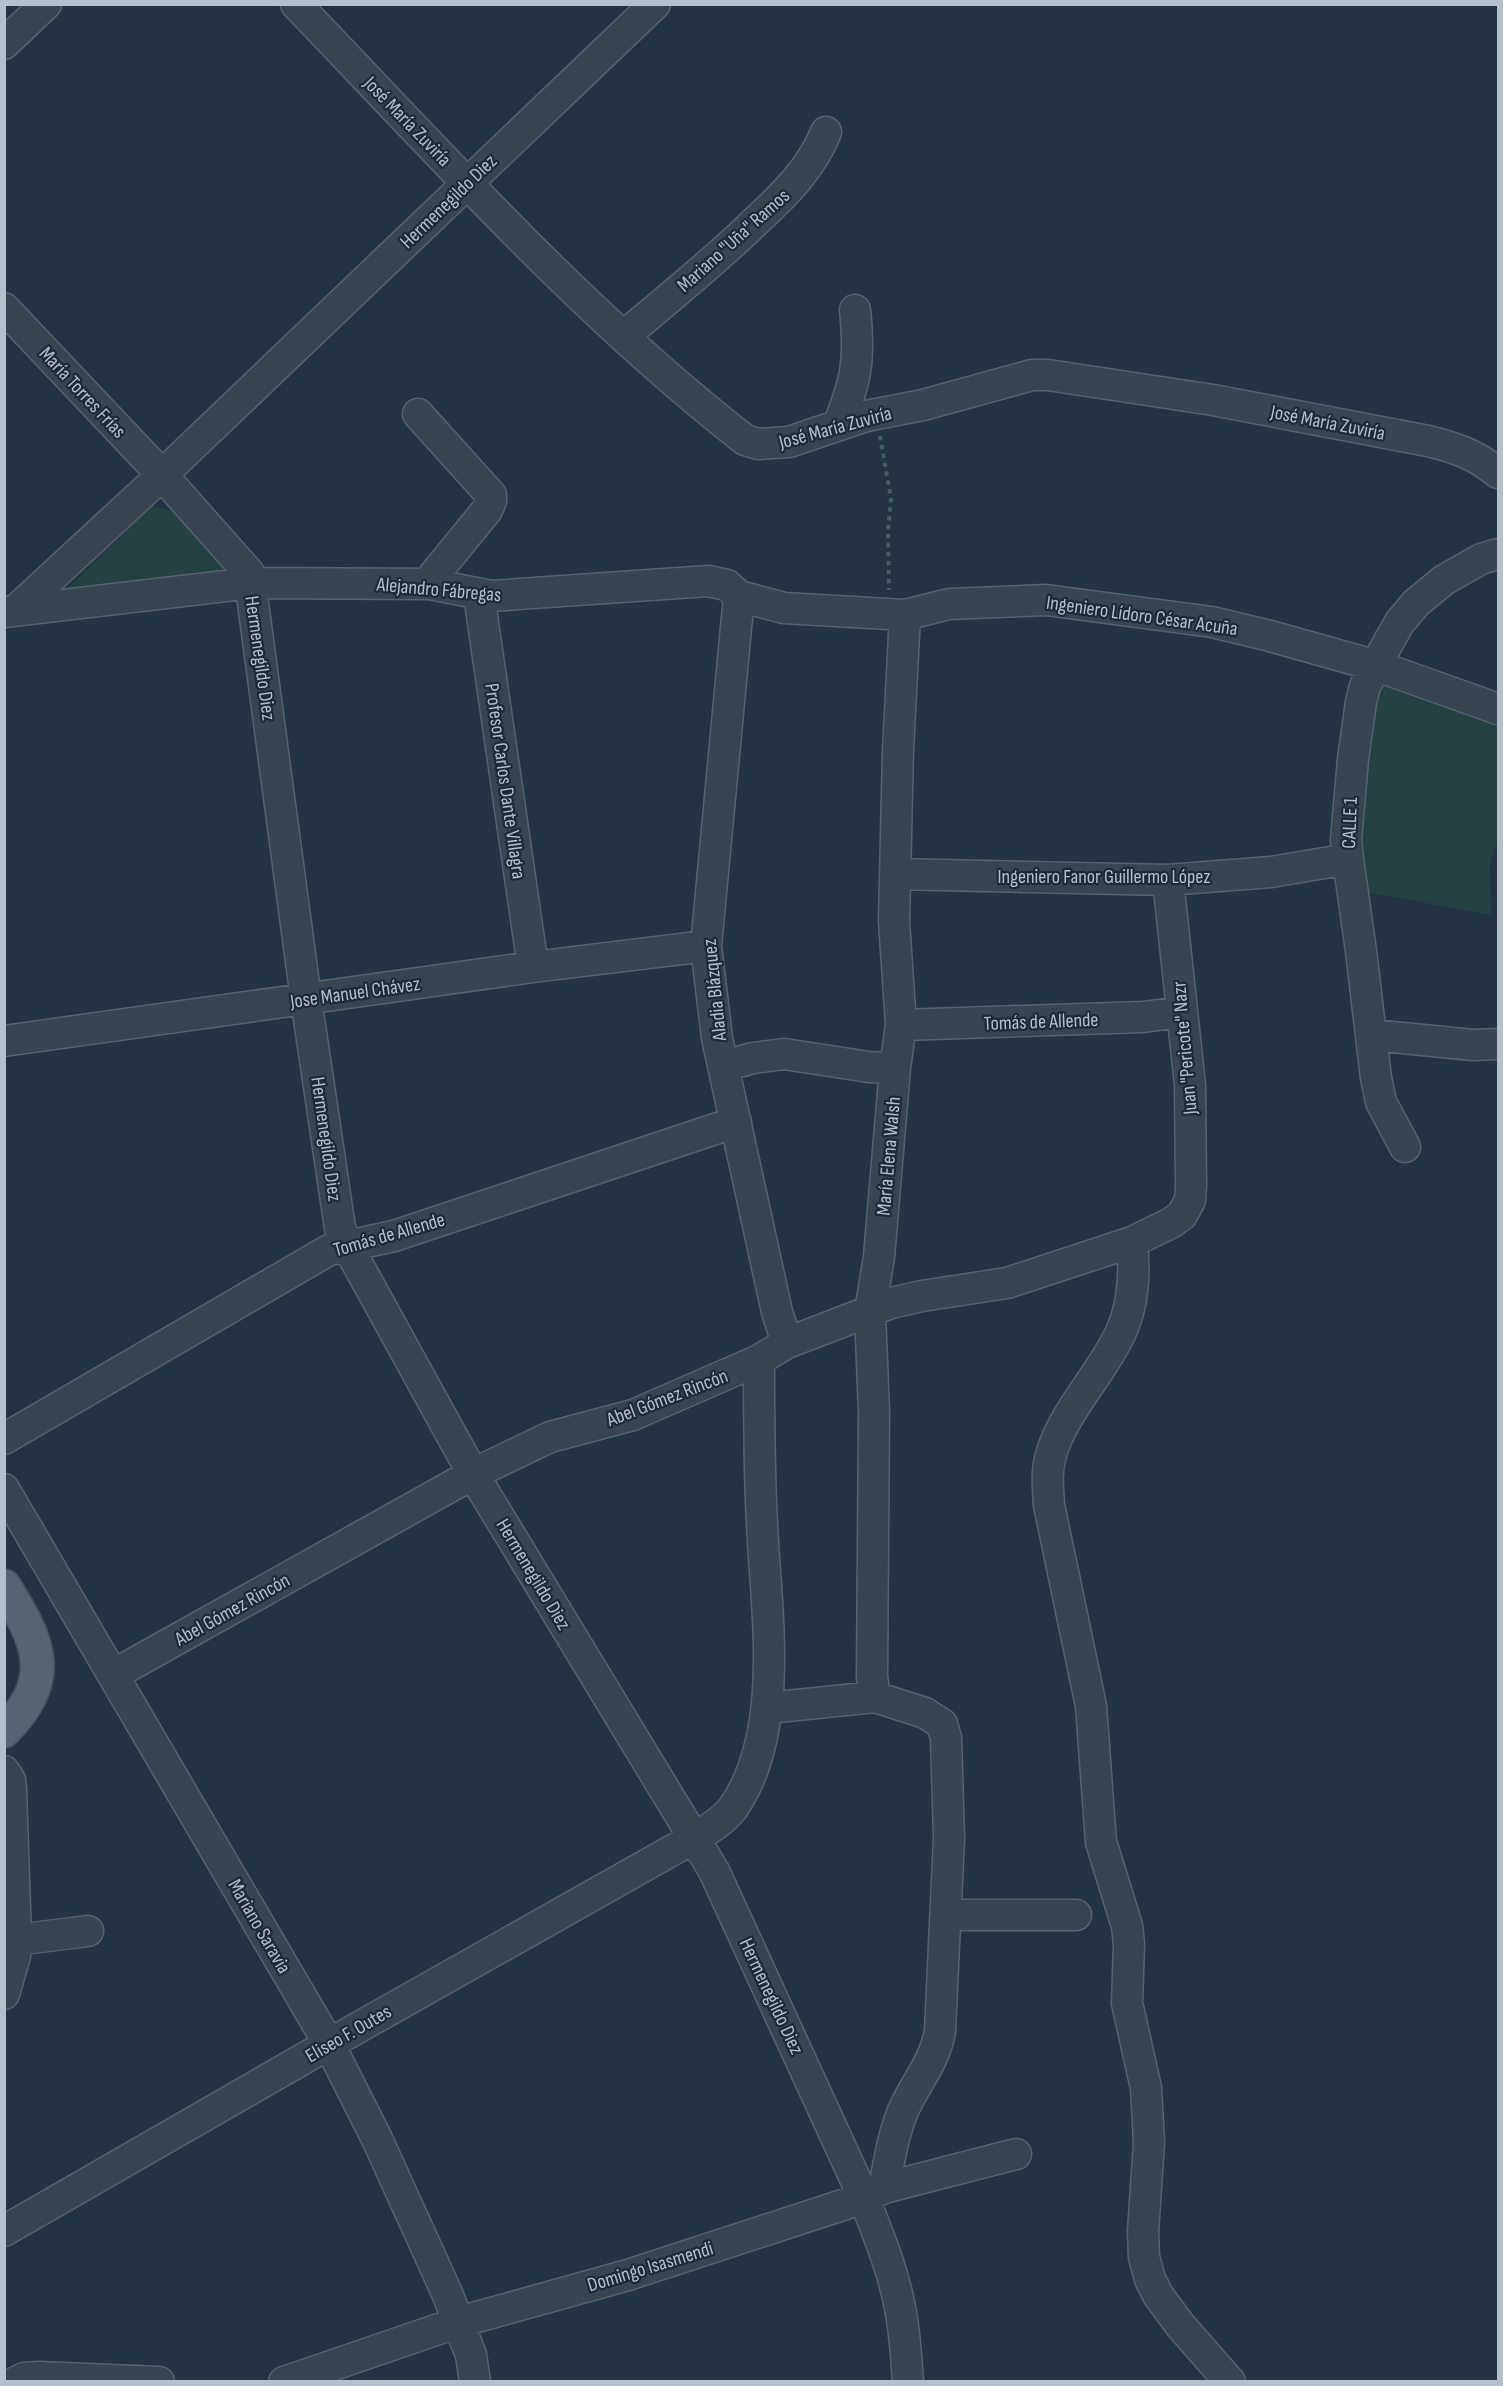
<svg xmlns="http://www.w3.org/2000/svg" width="1503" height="2386" font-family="'Sofia Sans Condensed',sans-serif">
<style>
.green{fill:#254243}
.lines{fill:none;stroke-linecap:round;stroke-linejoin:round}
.minor-casing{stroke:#55636f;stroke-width:33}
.major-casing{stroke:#414e5a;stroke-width:36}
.path{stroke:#435e5f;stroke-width:4;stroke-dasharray:4.5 4.5;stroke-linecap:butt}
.minor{stroke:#384551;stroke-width:30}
.major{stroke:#556471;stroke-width:33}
.labels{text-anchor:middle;stroke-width:4.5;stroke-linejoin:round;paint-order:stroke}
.street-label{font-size:20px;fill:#b4c0cc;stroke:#1c2a37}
</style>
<rect width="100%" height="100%" fill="#233342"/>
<path class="green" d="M152,506L175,512L226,572L65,591Z
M1383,684L1498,718V837L1490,866L1491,915L1360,891L1357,869L1365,708Z"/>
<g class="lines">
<g class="minor-casing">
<path id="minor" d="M296,4C440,154 581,312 745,440L758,444L789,442L866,416L923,405L1032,375H1048L1213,400L1428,441C1456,448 1475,454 1498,473
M4,44L46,4
M4,308L162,475L249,573L306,999L340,1228L347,1245L473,1474L714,1871L864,2198C877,2232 892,2267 899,2303C905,2329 906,2355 908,2382
M624,336C669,298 714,262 756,221C785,194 811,169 826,132
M418,414L491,495V501L487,510L434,575L430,584
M838,425C857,380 860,358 855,310
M479,595L533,967
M739,596L706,946L717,1038L777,1312L787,1343
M16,610L162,475L655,4
M4,612L251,583L430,584L491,596L708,581L727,585L739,596L784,608L905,615L949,604L1046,600L1212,622L1270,636L1377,666L1498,709
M896,874L1168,880L1271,872L1348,859
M901,1025L1143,1017L1181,1012
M1372,1035L1473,1045L1498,1044
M4,1041L533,967L706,946
M724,1066L753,1058L784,1054L869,1067L895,1068
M1405,1147L1381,1102L1376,1078L1361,951L1348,859L1346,840L1353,759L1361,702L1365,686L1389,641L1400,622L1416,603L1444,580L1481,559L1498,554
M1132,1242C1135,1273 1134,1303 1121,1332C1102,1374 1064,1410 1051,1455C1046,1471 1048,1488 1049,1505L1091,1706L1101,1842L1127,1926L1129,1944L1127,2003L1146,2088L1149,2142L1143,2232L1144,2257L1150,2279L1158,2295L1180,2325L1230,2382
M4,1439L329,1250L394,1236L736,1122
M4,1489L329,2044L377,2139L447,2293L471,2355L475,2382
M113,1675L473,1474L550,1437L633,1415L759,1360L787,1343L891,1303L922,1296L1007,1283L1132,1242L1171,1223L1182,1215L1190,1200L1191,1186L1190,1085L1168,880
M875,1697L872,1677L874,1412L870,1312L879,1257L895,1068L901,1025L894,921L898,750L905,615
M768,1708L875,1697L925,1713L942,1724L946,1738L949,1838L940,2031C935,2062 915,2083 903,2111C893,2135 889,2162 884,2188
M4,1771L10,1780L11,1789L16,1940L15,1956L4,1994
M946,1915H1076
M16,1940L88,1931
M4,2231L329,2044L694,1838C708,1830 723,1821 733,1808C786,1732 766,1611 762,1524C759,1469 759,1415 759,1360
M16,2382L24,2378L39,2377L159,2382
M284,2382L459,2322L628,2275L864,2198L884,2188L1016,2154"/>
</g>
<g class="major-casing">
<path id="major" d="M4,1586C39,1641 57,1679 4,1731"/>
</g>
<path class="path" d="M880,436L891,499L888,531L889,590"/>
<use href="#minor" class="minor"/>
<use href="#major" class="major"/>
</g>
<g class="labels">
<g class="street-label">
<text transform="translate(408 121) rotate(46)" y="7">José María Zuviría</text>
<text transform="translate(448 201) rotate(-44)" y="7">Hermenegildo Diez</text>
<text transform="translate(733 240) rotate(-42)" y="7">Mariano "Uña" Ramos</text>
<text transform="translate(83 392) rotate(47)" y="7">María Torres Frías</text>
<text transform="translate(1328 422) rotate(11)" y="7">José María Zuviría</text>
<text transform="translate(835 427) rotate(-15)" y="7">José María Zuviría</text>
<text transform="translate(439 589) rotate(5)" y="7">Alejandro Fábregas</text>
<text transform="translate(1142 615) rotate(8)" y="7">Ingeniero Lídoro César Acuña</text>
<text transform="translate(261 658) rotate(82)" y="7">Hermenegildo Diez</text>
<text transform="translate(506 781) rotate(82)" y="7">Profesor Carlos Dante Villagra</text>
<text transform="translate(1349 823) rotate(-88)" y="7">CALLE 1</text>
<text x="1104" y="883">Ingeniero Fanor Guillermo López</text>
<text transform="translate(714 990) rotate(-96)" y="7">Aladia Blázquez</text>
<text transform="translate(355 992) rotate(-8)" y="7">Jose Manuel Chávez</text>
<text transform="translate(1041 1021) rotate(-2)" y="7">Tomás de Allende</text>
<text transform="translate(1184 1048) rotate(-95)" y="7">Juan "Pericote" Nazr</text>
<text transform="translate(327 1139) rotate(82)" y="7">Hermenegildo Diez</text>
<text transform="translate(888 1156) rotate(-85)" y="7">María Elena Walsh</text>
<text transform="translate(389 1234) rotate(-16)" y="7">Tomás de Allende</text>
<text transform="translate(667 1397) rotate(-21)" y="7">Abel Gómez Rincón</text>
<text transform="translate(534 1574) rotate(59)" y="7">Hermenegildo Diez</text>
<text transform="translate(232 1609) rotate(-29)" y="7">Abel Gómez Rincón</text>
<text transform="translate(260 1926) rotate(60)" y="7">Mariano Saravia</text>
<text transform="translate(772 1996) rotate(65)" y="7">Hermenegildo Diez</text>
<text transform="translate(348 2033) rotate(-30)" y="7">Eliseo F. Outes</text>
<text transform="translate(650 2266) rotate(-17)" y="7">Domingo Isasmendi</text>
</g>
</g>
<rect width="1503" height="2386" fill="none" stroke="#b4c0cc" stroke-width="12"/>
</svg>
